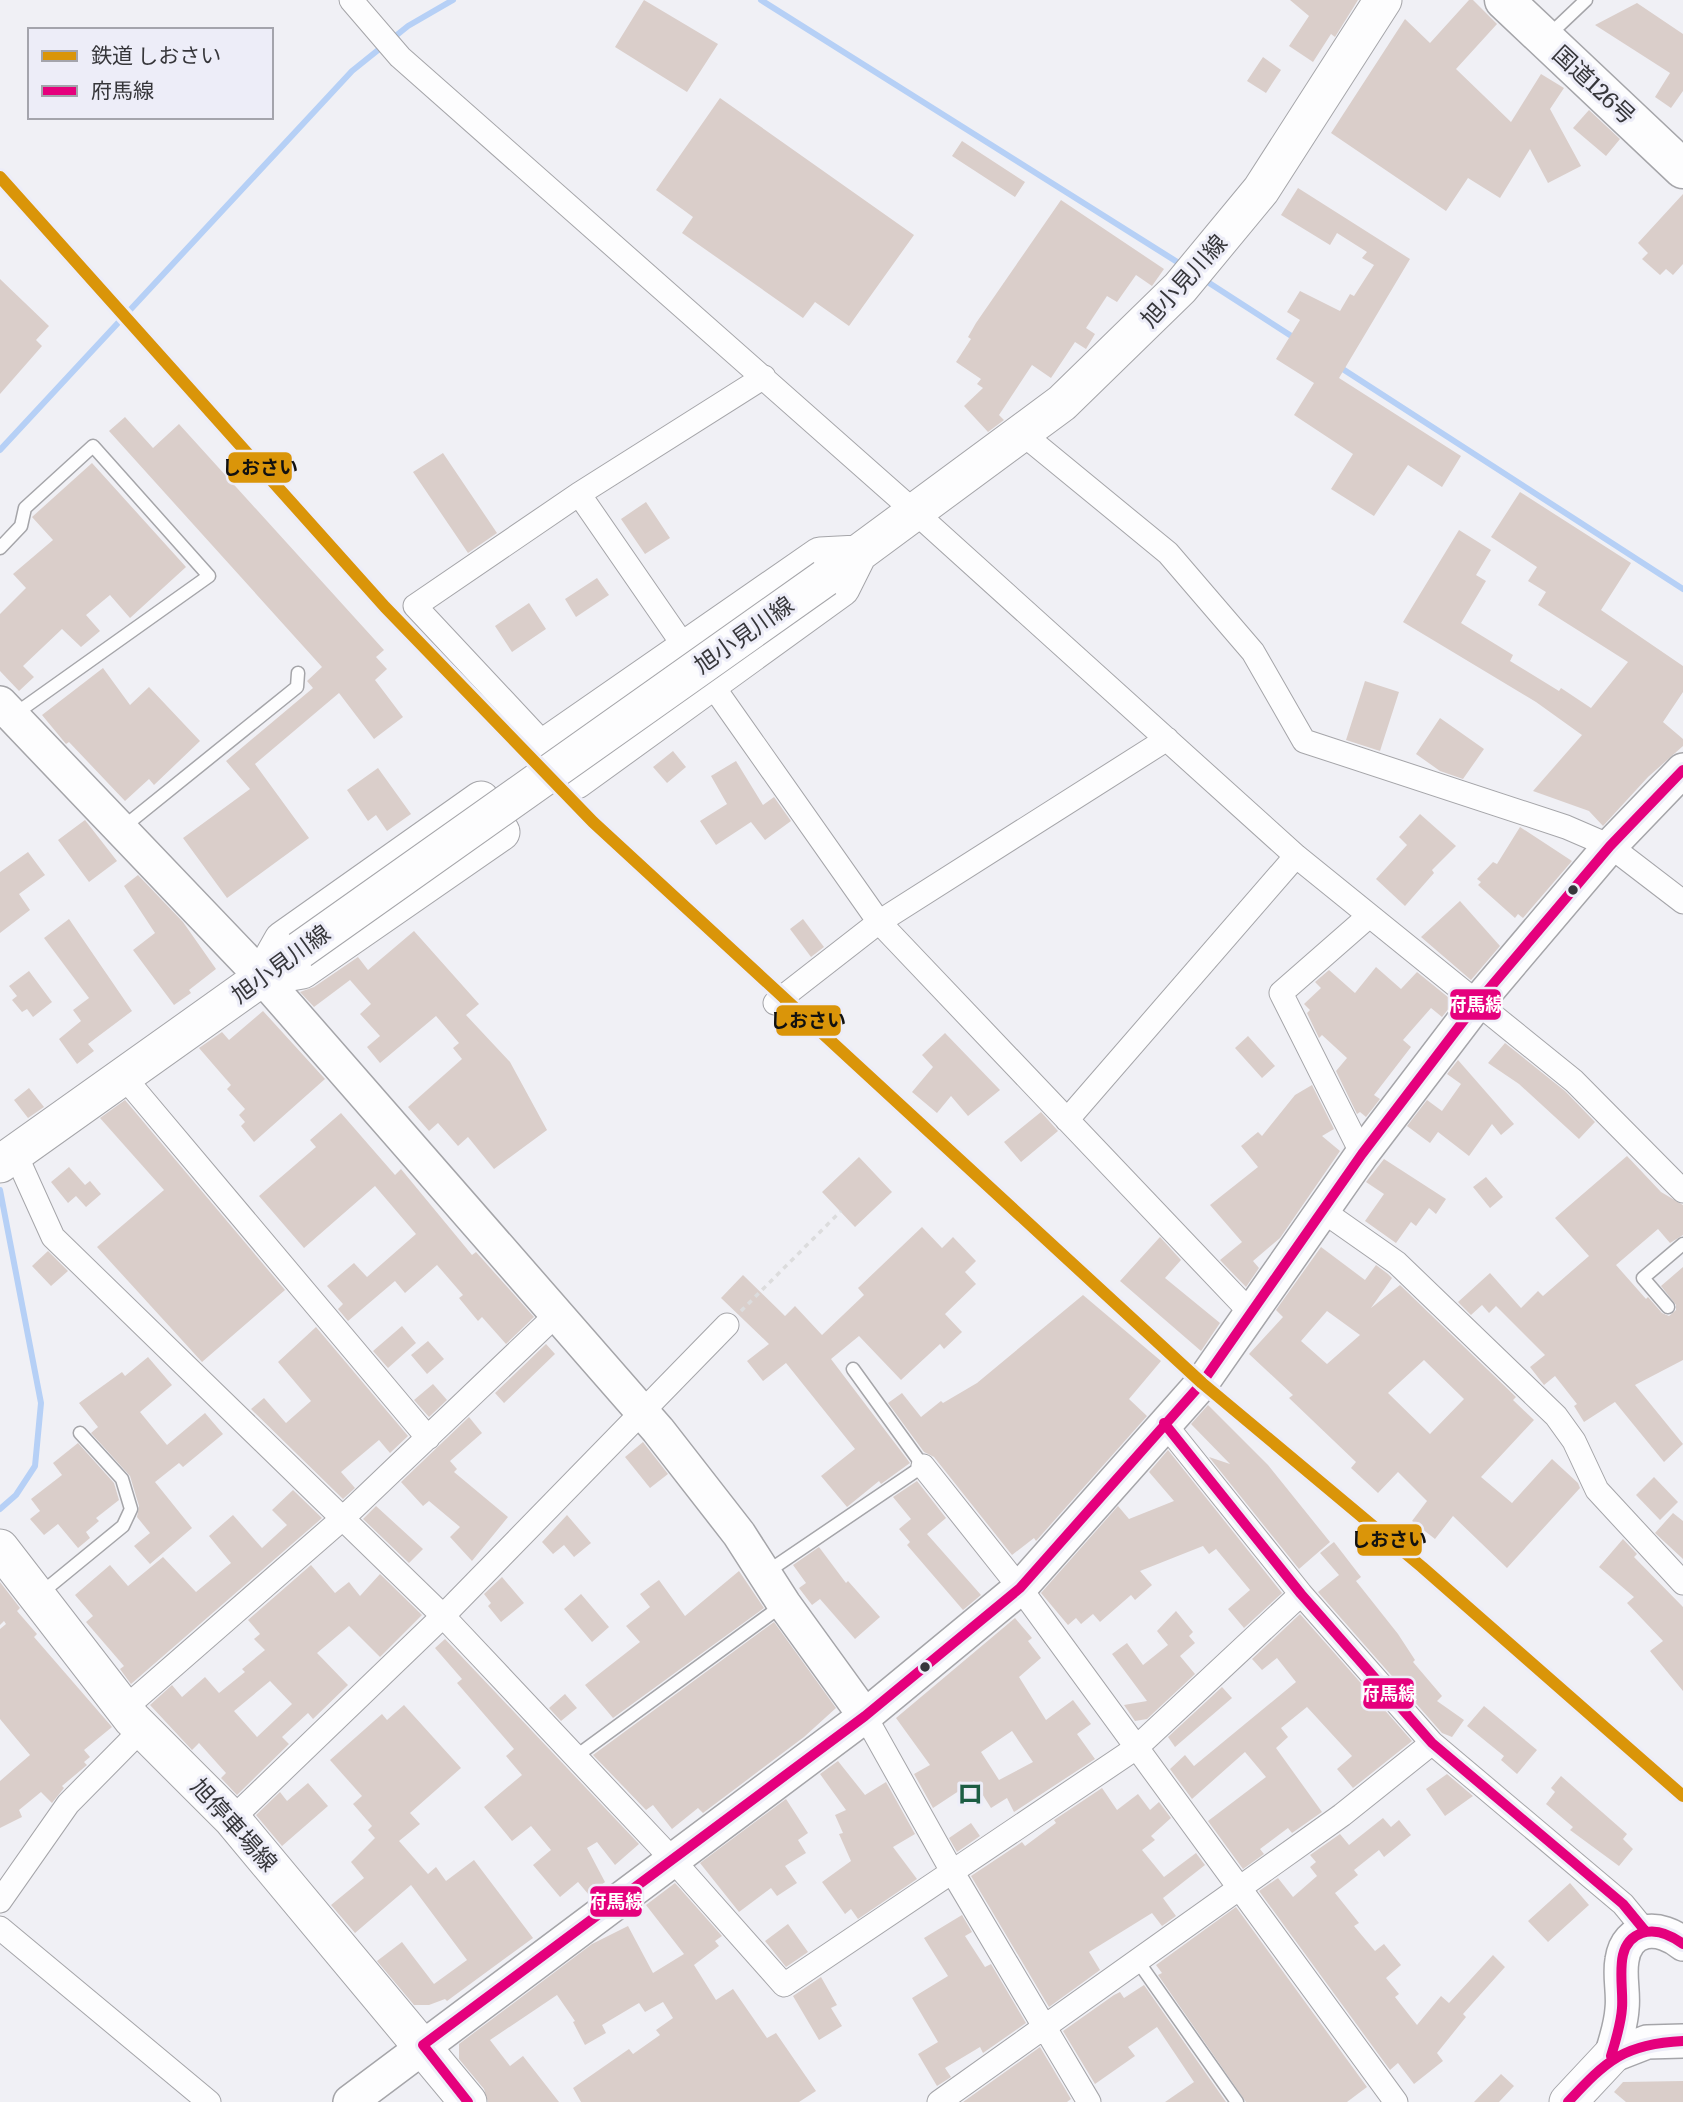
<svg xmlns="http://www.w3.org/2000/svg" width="1683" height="2102" font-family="Literata,'Noto Sans JP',serif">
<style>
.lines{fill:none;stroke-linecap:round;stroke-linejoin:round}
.stream{stroke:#b6d0f6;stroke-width:6}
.building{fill:#daceca;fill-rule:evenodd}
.lane-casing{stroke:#a5a5a9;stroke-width:15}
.street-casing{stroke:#a5a5a9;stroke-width:25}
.secondary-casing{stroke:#a5a5a9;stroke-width:36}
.primary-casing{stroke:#a5a5a9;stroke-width:39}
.highway-casing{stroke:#a5a5a9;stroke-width:41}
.path{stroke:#dcdcdd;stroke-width:3.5;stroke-dasharray:5 5;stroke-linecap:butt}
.lane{stroke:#fdfdfe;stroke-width:12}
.street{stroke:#fdfdfe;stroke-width:23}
.secondary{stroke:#fdfdfe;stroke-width:33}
.primary{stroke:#fdfdfe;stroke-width:37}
.highway{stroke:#fdfdfe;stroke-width:38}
.primary-bridge-casing{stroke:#a5a5a9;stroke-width:39;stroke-linecap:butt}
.primary-bridge{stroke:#fdfdfe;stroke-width:37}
.bus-1-casing{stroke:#ededf8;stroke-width:16}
.bus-1{stroke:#e5007d;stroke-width:10}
.rail-1-casing{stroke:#ededf8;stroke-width:18}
.rail-1{stroke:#da9509;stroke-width:12}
.bus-dot{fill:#36363a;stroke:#ededf8;stroke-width:2.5}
.labels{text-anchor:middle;stroke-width:6;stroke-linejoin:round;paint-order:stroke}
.street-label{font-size:23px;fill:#36363a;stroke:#ededf8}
.quarter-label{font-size:26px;font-weight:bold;fill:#1c5d43;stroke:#ededf8}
.line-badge{stroke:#ededf8;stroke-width:2.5}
.badge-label{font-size:19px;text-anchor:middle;font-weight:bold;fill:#fff}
.pale-badge-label{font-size:19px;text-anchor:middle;font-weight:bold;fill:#111}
</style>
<rect width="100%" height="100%" fill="#f0f0f5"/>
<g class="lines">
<path class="stream" d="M761,0L1182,265
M1203,279L1296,339
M1338,366L1683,589
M0,450L352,71L408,26L453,0
M0,1190L41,1403L35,1466L16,1495L0,1509"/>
</g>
<path class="building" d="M644,0L718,44L687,92L615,47Z
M1290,0H1358L1335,37L1331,34L1313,62L1289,46L1309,16Z
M1469,0H1473L1497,24L1456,69L1511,122L1541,74L1564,88L1550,109L1581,166L1548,183L1530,149L1500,198L1468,178L1446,211L1331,133L1405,19L1430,43Z
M1637,3L1683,34V91L1671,108L1655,97L1670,73L1595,25Z
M1263,57L1281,70L1266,93L1247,81Z
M720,98L914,235L849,326L815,302L803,318L682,233L693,217L656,190Z
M1589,110L1620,139L1606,156L1573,128Z
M962,141L1025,182L1015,197L952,156Z
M1298,188L1410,259L1339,378L1461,456L1442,487L1408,465L1374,516L1331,489L1353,454L1294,415L1314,383L1276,359L1300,320L1287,312L1300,291L1340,311L1350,294L1354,296L1374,265L1362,258L1367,252L1337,233L1330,245L1281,215Z
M1683,194V264L1673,275L1666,269L1660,275L1642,259L1648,253L1638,243Z
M1061,200L1164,269L1152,286L1136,275L1117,302L1107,296L1086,328L1095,334L1086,349L1075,342L1051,378L1032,365L999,415L1004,420L988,432L964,406L983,388L977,384L981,379L956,362L971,339L968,337L976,323Z
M0,279L49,326L36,340L42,346L0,394Z
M125,417L153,448L179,424L384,650L376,657L387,669L375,680L403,717L374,739L339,693L255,764L309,838L227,898L183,838L250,789L226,761L313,688L307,681L322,667L109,431Z
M443,453L497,533L468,553L413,472Z
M92,463L186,567L130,618L110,595L86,615L100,631L81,647L62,629L23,666L34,677L19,691L0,671V614L26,588L13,574L53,540L32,517Z
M1520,492L1631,563L1601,610L1683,666V692L1663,722L1683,739V746L1648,777L1603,826L1589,811L1533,791L1582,735L1536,702L1403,622L1459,530L1491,550L1476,575L1486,581L1461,623L1513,655L1510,661L1559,691L1561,688L1591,708L1628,662L1538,605L1546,592L1528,581L1537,567L1491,537Z
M646,502L670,538L645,554L621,519Z
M597,578L609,595L576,617L565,599Z
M529,603L546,629L512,652L495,626Z
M103,668L130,705L149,687L200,741L154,785L149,779L125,801L69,742L66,744L42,715Z
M1365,681L1399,692L1380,751L1346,740Z
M1440,718L1484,749L1463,779L1440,771L1416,754Z
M673,751L686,767L667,783L653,767Z
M736,761L763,805L774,797L791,821L765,840L751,822L716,845L700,821L727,804L711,776Z
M378,768L411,814L387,831L376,815L368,821L347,790Z
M1420,814L1456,846L1432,870L1434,873L1405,906L1376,879L1407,845L1399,837Z
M85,820L117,861L89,882L58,840Z
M1520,827L1572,861L1523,918L1518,914L1515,918L1478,885L1481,882L1477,879L1493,862L1497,864Z
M28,852L45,875L19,894L30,910L0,933V872Z
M138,875L183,922L216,969L189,990L191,993L174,1005L133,950L155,933L124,886Z
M1460,901L1500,946L1471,980L1421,937Z
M69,919L132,1011L88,1044L94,1051L77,1064L59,1039L81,1021L73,1010L89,998L44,938Z
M803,919L824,947L811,957L790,929Z
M414,931L479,1004L466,1015L510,1062L547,1130L494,1169L468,1137L458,1146L438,1123L429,1131L408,1107L462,1059L453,1048L459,1043L436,1016L380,1063L367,1047L380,1036L360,1014L371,1004L350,980L314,1007L300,992L314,987L358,957L368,970Z
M1376,967L1401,989L1417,972L1454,1002L1442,1017L1431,1008L1403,1040L1411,1047L1374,1095L1380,1099L1366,1117L1360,1112L1357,1114L1336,1071L1347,1058L1322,1035L1319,1038L1307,1013L1310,1010L1304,1004L1321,988L1315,982L1329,970L1355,993Z
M29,971L52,1002L33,1017L27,1009L22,1012L12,1000L17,996L9,986Z
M263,1011L325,1079L254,1142L241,1126L245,1122L239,1115L245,1109L227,1089L231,1085L199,1048L222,1032L229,1040Z
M945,1033L1000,1090L968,1116L951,1096L937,1113L912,1092L933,1067L922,1055Z
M1248,1036L1275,1066L1262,1078L1235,1048Z
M1505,1043L1565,1091L1595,1122L1579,1139L1519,1084L1488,1063Z
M1458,1060L1514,1124L1501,1135L1492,1124L1469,1156L1438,1132L1430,1143L1407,1126L1427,1100L1442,1111L1461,1084L1447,1074Z
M1312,1085L1334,1129L1322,1136L1340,1151L1280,1238L1253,1261L1259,1268L1246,1287L1220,1260L1242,1242L1210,1205L1258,1167L1241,1146L1258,1132L1262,1136L1295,1095Z
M29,1088L44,1107L28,1118L14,1100Z
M125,1100L285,1290L202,1362L97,1247L164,1190L100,1118Z
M1041,1112L1058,1131L1021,1162L1004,1142Z
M341,1113L395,1175L401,1169L472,1255L476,1252L534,1317L506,1344L482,1317L478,1321L459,1298L463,1295L437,1265L405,1293L395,1281L348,1321L338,1309L343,1304L327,1286L354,1263L367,1277L416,1234L375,1186L304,1248L259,1196L316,1147L310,1140Z
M1627,1156L1661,1192L1683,1205V1235L1670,1243L1658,1229L1616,1265L1646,1299L1648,1297L1662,1313L1669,1316L1676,1310V1305L1661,1286L1683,1267V1360L1635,1385L1683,1444L1664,1462L1615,1402L1584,1422L1574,1406L1577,1404L1555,1376L1544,1385L1530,1367L1545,1355L1496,1306L1489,1313L1482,1305L1471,1315L1458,1302L1490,1273L1521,1308L1538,1291L1543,1296L1589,1256L1555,1218Z
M859,1157L892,1192L855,1227L822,1192Z
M1384,1159L1446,1199L1436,1214L1429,1208L1416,1226L1411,1222L1396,1243L1365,1221L1384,1194L1366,1182Z
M69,1167L85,1185L90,1181L101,1194L86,1207L76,1196L68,1203L51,1182Z
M1486,1177L1503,1197L1490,1208L1473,1187Z
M922,1227L942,1248L953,1237L976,1261L965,1272L976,1284L945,1314L962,1332L944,1349L940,1344L901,1380L859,1336L831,1359L910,1463L881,1484L879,1481L847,1507L821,1476L855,1449L786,1363L763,1381L747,1361L769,1344L721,1298L743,1275L785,1316L795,1306L822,1335L864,1295L858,1288Z
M1160,1237L1181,1260L1165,1278L1220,1323L1201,1351L1120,1281Z
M1321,1247L1365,1280L1376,1265L1388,1274L1392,1278L1371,1308L1400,1285L1516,1397L1513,1400L1534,1420L1481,1477L1512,1503L1552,1459L1578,1483L1580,1488L1507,1568L1453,1516L1435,1539L1412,1521L1427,1501L1398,1472L1378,1493L1351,1468L1356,1462L1289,1398L1293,1395L1249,1354L1283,1317L1276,1310ZM1327,1311L1360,1335L1327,1364L1301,1341ZM1424,1360L1464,1399L1430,1434L1388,1393Z
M48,1251L68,1271L51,1286L32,1266Z
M1083,1295L1161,1361L1129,1399L1147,1416L1036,1541L1034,1538L1012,1555L934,1457L924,1452L888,1403L902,1393L921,1417L941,1401L943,1403L977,1383Z
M402,1326L416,1343L388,1368L373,1351Z
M316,1327L408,1436L390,1453L379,1440L341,1472L355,1488L343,1499L251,1409L264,1398L286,1423L311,1401L278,1362Z
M428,1341L444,1359L427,1374L411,1355Z
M546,1344L555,1354L504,1403L495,1393Z
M148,1357L172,1385L140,1412L167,1445L205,1413L223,1434L183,1467L179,1463L155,1482L192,1528L150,1564L134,1546L150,1533L137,1517L139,1506L130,1476L91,1433L98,1427L79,1403L122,1372L125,1376Z
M433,1384L447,1400L429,1417L414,1400Z
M1208,1405L1268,1465L1330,1542L1299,1569L1209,1457L1230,1464L1191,1424Z
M469,1417L482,1433L450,1461L457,1469L454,1472L508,1517L472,1561L450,1537L460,1527L429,1501L423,1506L401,1482Z
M643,1442L668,1474L650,1488L625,1457Z
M78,1443L114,1483L119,1500L96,1518L99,1521L86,1532L90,1538L78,1548L58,1524L44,1535L30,1519L40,1511L31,1499L62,1475L53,1463Z
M1168,1450L1282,1593L1244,1628L1228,1609L1250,1590L1216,1549L1209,1554L1203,1546L1140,1571L1152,1585L1135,1600L1131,1595L1100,1622L1093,1614L1081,1624L1076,1618L1068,1625L1041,1593L1118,1506L1129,1519L1174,1501L1149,1472Z
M1654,1477L1678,1502L1660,1520L1636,1495Z
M917,1481L946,1518L927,1534L981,1595L963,1610L907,1545L910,1542L899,1529L911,1519L893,1497Z
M293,1490L322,1518L131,1684L120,1669L124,1666L86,1622L93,1616L75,1595L110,1565L128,1586L163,1557L196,1592L231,1563L209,1536L233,1515L262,1548L287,1525L272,1510Z
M376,1506L423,1549L409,1563L363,1519Z
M1673,1513L1683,1521V1559L1655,1533Z
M567,1515L591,1543L574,1557L564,1545L553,1554L542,1542Z
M1623,1539L1637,1554L1634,1557L1683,1607V1691L1650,1651L1663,1641L1627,1603L1634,1597L1599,1567Z
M1334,1542L1361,1577L1356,1581L1398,1634L1415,1660L1413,1662L1442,1696L1437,1701L1464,1720L1452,1737L1442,1733L1318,1592L1339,1575L1320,1553Z
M819,1547L846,1583L848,1581L880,1617L855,1639L820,1599L812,1605L799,1588L806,1583L793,1565Z
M311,1565L335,1593L349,1582L360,1596L380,1574L422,1615L380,1657L349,1626L317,1653L348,1685L313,1719L308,1713L282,1737L289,1744L237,1795L221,1778L226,1773L199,1743L192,1750L150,1705L172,1685L182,1697L205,1677L219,1693L245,1672L242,1669L265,1650L254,1639L260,1634L248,1620ZM270,1681L292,1704L257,1737L234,1711Z
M739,1571L764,1608L613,1718L585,1685L640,1642L626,1626L650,1607L640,1594L659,1580L685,1616Z
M502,1577L524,1603L501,1622L488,1606L491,1603L484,1594Z
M0,1582L20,1608L17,1611L37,1634L34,1637L112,1727L84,1750L90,1757L84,1762L87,1765L62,1786L64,1788L52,1803L41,1792L19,1810L22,1817L0,1828V1781L30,1755L0,1719V1629L6,1624L4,1621L0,1625Z
M581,1594L609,1627L592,1642L564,1609Z
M1176,1611L1193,1632L1189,1636L1195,1643L1180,1656L1195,1674L1147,1719L1135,1721L1124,1705L1147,1701L1112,1654L1127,1643L1143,1665L1168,1645L1157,1631Z
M1300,1614L1412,1741L1353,1788L1337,1769L1352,1756L1307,1707L1281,1728L1288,1737L1276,1748L1322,1812L1292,1833L1288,1828L1260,1849L1264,1854L1243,1869L1208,1821L1266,1777L1245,1752L1192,1799L1170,1769L1185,1755L1194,1766L1296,1682L1277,1658L1262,1670L1252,1659Z
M1015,1618L1032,1638L1028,1641L1041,1658L1019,1677L1046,1720L1073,1700L1091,1724L1077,1734L1095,1759L1014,1812L1007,1798L991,1808L974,1781L933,1808L914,1774L930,1765L896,1718ZM1012,1731L1033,1762L999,1780L981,1752Z
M774,1622L836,1708L804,1737L703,1813L698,1808L672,1829L653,1805L646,1810L593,1755Z
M445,1639L639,1844L615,1865L597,1842L587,1848L605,1882L589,1895L578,1882L560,1897L533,1865L551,1850L531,1826L512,1841L484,1807L522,1775L506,1756L514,1749L457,1683L462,1679L435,1648Z
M1222,1687L1232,1698L1175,1747L1168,1737Z
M565,1694L577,1708L561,1721L549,1708Z
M404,1705L461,1768L410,1813L420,1824L399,1841L428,1874L436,1867L446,1881L474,1860L533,1938L447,2001L445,1999L429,2005H414L377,1961L402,1942L434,1984L467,1960L411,1885L355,1933L331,1905L364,1878L351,1862L375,1838L368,1830L372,1826L353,1804L362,1796L330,1760L382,1714L387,1720Z
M1484,1706L1537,1750L1517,1774L1501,1760L1504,1756L1467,1726Z
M838,1761L865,1795L886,1782L915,1834L893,1847L917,1879L858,1919L851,1909L845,1914L822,1882L851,1861L839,1834L843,1833L835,1815L846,1810L820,1774Z
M1447,1774L1473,1796L1445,1816L1426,1789Z
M1561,1776L1627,1834L1623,1839L1633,1849L1619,1866L1570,1830L1573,1827L1546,1804L1555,1792L1551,1788Z
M308,1783L328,1806L282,1846L256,1815L280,1792L287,1801Z
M1102,1788L1117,1810L1138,1794L1150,1810L1159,1802L1171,1818L1151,1836L1155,1840L1142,1850L1164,1877L1196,1853L1205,1865L1163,1898L1176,1916L1162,1926L1152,1913L1089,1952L1100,1970L1049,2007L971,1876L1022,1842L1025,1846L1056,1823L1054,1820Z
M786,1799L808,1833L798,1840L806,1853L785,1866L797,1883L777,1896L771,1888L739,1912L700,1863Z
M1383,1818L1391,1827L1399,1820L1411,1835L1384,1857L1379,1850L1354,1870L1358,1875L1335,1893L1359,1923L1354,1926L1375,1951L1384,1944L1401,1965L1386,1978L1399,1994L1395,1997L1417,2025L1441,1996L1449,2003L1493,1955L1505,1967L1463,2014L1466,2017L1437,2053L1443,2061L1414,2084L1398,2063L1390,2070L1259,1891L1278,1878L1293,1897L1317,1876L1310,1867L1316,1862L1310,1855L1340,1834L1349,1845Z
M971,1823L980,1836L957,1852L949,1838Z
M675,1883L722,1936L715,1941L719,1946L694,1965L716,2000L733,1989L767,2038L776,2033L816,2091L799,2102H581L573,2088L629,2049L633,2054L660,2035L656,2030L673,2018L663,2002L645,2012L639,2003L602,2025L606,2033L585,2045L573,2022L575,2021L557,1995L490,2040L510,2066L523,2056L559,2102H488L484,2089L459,2059V2044L592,1944L628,1926L653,1973L684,1954L646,1905Z
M1570,1883L1589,1905L1548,1942L1528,1921Z
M1236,1907L1367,2087L1347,2102H1246L1158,1975L1162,1973L1156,1965Z
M962,1915L972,1932L965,1936L985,1967L991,1964L1026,2023L983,2053L980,2047L945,2068L951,2077L937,2086L918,2054L938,2042L912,1998L948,1976L924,1938Z
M788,1924L808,1952L786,1967L765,1941Z
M821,1977L837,2005L831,2008L842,2026L819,2040L793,1996Z
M1144,1985L1226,2102H1165L1194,2082L1157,2027L1128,2047L1135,2056L1095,2084L1063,2031L1114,1995L1120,1992L1124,1998Z
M1040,2047L1071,2099L1067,2102H963Z
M1501,2074L1514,2086L1499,2102H1474Z
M1683,2081V2102H1626L1614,2092L1623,2082Z"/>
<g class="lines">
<g class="lane-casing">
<path id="lane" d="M1548,36L1586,0
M0,548L21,526L25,508L93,446L209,576L15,714
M121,829L297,687L298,673
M1668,1307L1643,1278L1683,1244
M764,1574L923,1466L853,1369
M40,1594L123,1526L131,1509L122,1479L80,1433
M575,1757L784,1604
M1137,1960L1237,2102"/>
</g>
<g class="street-casing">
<path id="street" d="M351,0L400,57L916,513L1296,856L1574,1081L1683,1191
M1023,434L1168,553L1253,652L1304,741L1566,827L1610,846L1683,902
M579,494L686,649
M710,682L879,922L1252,1314
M546,746L415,606L579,494L764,377
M775,1003L879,922L1167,739
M124,1077L428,1438
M1067,1120L1296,856
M15,1153L53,1237L443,1616L672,1859L784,1985L1136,1748L1301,1594
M1362,1154L1281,993L1369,916
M1323,1211L1397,1263L1556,1416L1574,1441L1597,1490L1683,1583
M1164,1423L1301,1594L1432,1743L1623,1904L1646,1932
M923,1466L1020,1588L1396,2102
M124,1709L342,1519L557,1314
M865,1716L953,1873L1089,2102
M232,1819L443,1616L727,1325
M0,1901L68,1804L142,1729
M0,1928L209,2102
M939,2102L1342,1815L1432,1743"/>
</g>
<g class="secondary-casing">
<path id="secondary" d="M0,703L262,977L658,1430L739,1534L784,1604L865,1716
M1611,2056C1616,2040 1621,2025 1622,2009C1624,1993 1619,1976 1622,1960C1627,1925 1661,1925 1683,1944
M1611,2056L1647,2042L1683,2041
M350,2102L865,1716L1020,1588L1202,1383L1362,1154L1477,1003L1610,846L1683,770"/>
</g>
<g class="primary-casing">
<path id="primary" d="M858,554L841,588L576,780L546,746L820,556Z
M825,578L1062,403L1180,288L1261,190L1383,0
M481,800L501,832L302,970L262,977L283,940Z
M0,1164L281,964
M0,1548L132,1719L232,1819L468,2102
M1568,2102L1611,2056"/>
</g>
<g class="highway-casing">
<path id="highway" d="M1504,0L1683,169"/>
</g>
<path class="path" d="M741,1311L841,1211"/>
<use href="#lane" class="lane"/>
<use href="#street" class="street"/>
<use href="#secondary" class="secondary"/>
<use href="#primary" class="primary"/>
<use href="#highway" class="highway"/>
<g class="primary-bridge-casing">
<path id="primary-bridge" d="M300,950L825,578"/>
</g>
<use href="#primary-bridge" class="primary-bridge"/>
<g class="bus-1-casing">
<path id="bus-1" d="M1164,1423L1301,1594L1432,1743L1623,1904L1646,1932
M1611,2056C1616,2040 1621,2024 1622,2008C1624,1984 1612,1943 1642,1933C1657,1928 1671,1935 1683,1944
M468,2102L423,2045L865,1716L1020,1588L1202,1383L1362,1154L1477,1003L1610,846L1683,770
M1568,2102C1607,2060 1624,2044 1683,2041"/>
</g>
<use href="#bus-1" class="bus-1"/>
<g class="rail-1-casing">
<path id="rail-1" d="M0,177L385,607L593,822L1202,1383L1422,1567L1683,1796"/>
</g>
<use href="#rail-1" class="rail-1"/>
</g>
<g class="bus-dot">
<circle cx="1573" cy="890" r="6"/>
<circle cx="925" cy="1667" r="6"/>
</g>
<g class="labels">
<g class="street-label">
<text transform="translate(1594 85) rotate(43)" y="8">国道126号</text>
<text transform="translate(1184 281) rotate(-48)" y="8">旭小見川線</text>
<text transform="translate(744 635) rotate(-35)" y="8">旭小見川線</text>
<text transform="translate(281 964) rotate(-36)" y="8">旭小見川線</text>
<text transform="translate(234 1825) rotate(48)" y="8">旭停車場線</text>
</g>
<g class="quarter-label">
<text x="970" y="1803">ロ</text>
</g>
</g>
<g class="line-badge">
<rect x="227" y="451" width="66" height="33" rx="7" fill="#da9509"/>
<rect x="1449" y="988" width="53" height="33" rx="7" fill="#e5007d"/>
<rect x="775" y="1004" width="67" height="33" rx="7" fill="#da9509"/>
<rect x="1356" y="1523" width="67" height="34" rx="7" fill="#da9509"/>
<rect x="1362" y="1677" width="53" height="33" rx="7" fill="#e5007d"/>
<rect x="589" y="1885" width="54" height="33" rx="7" fill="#e5007d"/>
</g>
<g class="badge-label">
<text x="1476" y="1011">府馬線</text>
<text x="1389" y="1700">府馬線</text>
<text x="616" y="1908">府馬線</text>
</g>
<g class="pale-badge-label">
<text x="260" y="474">しおさい</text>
<text x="808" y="1027">しおさい</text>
<text x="1389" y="1546">しおさい</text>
</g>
<rect x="28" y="28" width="245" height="91" fill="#ededf8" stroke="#a4a4ac" stroke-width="2"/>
<rect x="42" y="51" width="35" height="10" fill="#da9509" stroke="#a4a4ac" stroke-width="2"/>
<text x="91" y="63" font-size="21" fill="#36363a">鉄道 しおさい</text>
<rect x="42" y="86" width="35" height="10" fill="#e5007d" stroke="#a4a4ac" stroke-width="2"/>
<text x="91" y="98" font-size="21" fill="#36363a">府馬線</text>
</svg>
